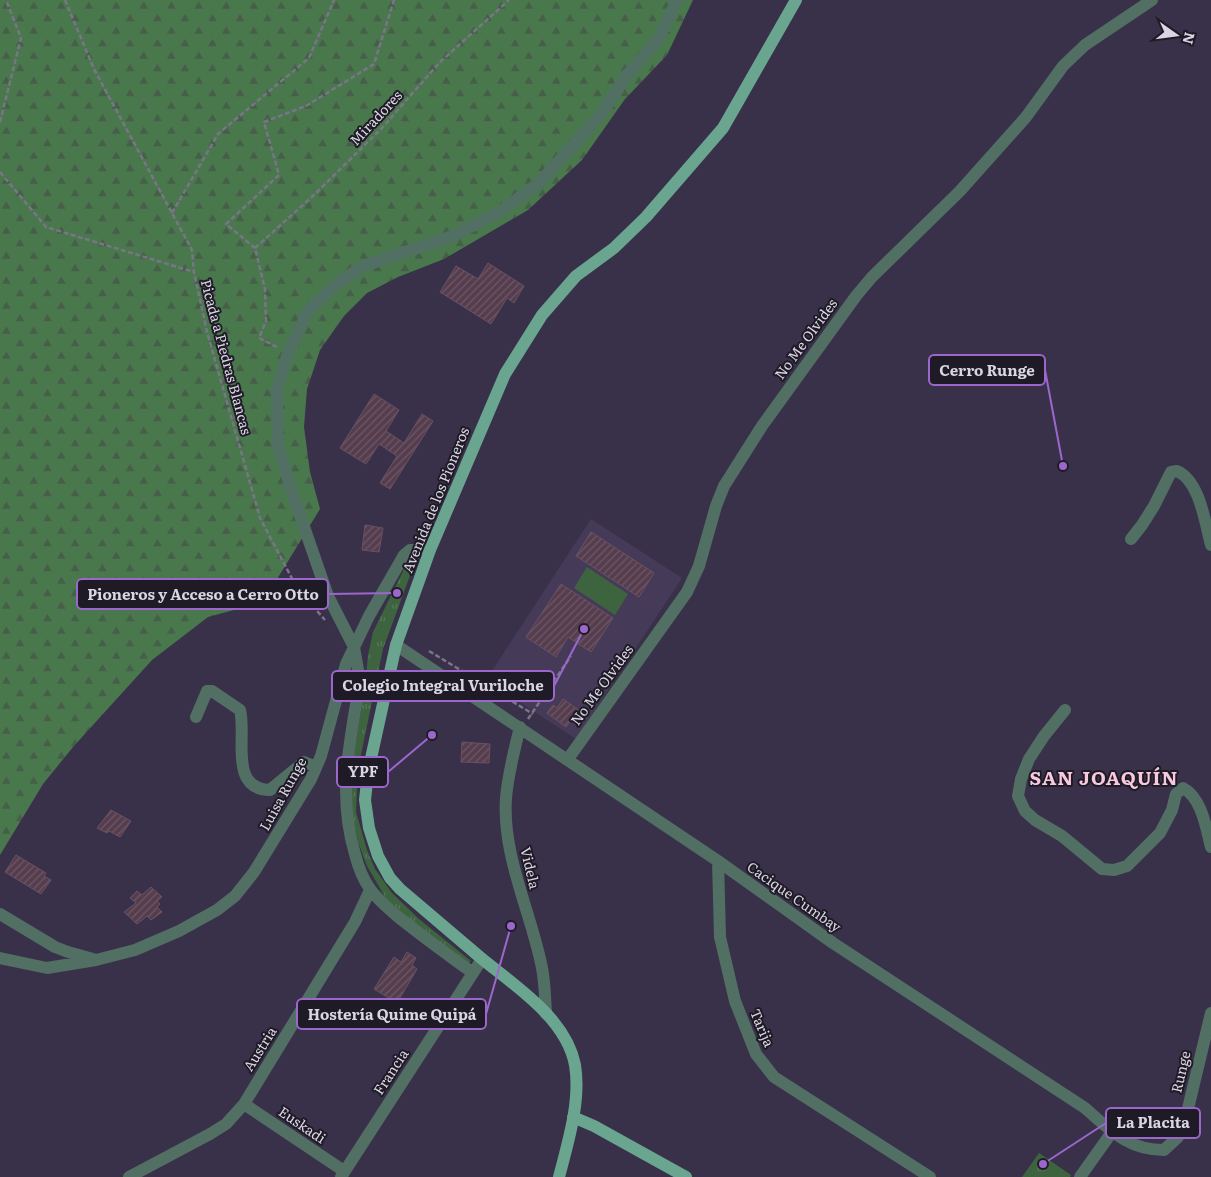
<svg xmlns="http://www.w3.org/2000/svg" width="1211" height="1177" font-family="Literata,serif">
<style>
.built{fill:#453b58}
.grass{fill:url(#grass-tufts)}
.forest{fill:url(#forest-firs)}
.pitch{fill:#3d633f}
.building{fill:url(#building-hatch);stroke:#6a5163}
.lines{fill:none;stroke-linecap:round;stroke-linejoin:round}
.path{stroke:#7a7488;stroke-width:2.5;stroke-dasharray:5 2.5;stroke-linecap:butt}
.minor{stroke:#526f63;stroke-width:12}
.primary{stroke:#6aa68f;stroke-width:12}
.labels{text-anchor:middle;stroke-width:4;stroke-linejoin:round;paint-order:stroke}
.street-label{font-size:14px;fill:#dad5e4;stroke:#1f1b26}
.district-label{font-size:19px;font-weight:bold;letter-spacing:1px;fill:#f8c8de;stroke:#1f1b26}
.leader{fill:none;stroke:#9c67cc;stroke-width:2}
.callout-dot{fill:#9c67cc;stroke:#1f1b26;stroke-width:2}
.callout{fill:#1f1b26;stroke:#9c67cc;stroke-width:2}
.callout-label{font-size:15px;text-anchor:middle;font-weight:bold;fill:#dad5e4}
</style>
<defs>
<pattern id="grass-tufts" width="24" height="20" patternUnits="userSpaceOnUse" patternTransform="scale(1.25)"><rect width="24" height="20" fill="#3d633f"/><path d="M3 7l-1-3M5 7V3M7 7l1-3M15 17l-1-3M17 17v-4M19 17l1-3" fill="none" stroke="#58785b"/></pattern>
<pattern id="forest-firs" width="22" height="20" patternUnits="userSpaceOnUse" patternTransform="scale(1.25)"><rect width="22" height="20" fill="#4a784d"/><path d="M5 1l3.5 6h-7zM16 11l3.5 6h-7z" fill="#465f49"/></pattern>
<pattern id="building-hatch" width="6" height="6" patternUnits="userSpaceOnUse" patternTransform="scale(1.25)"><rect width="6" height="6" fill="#553d4e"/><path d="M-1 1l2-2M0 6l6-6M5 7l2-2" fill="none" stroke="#6d5867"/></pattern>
</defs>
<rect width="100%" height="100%" fill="#393149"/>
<path class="built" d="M591,519L682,578L576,739L486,680Z"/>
<path class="grass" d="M410,557L415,562L383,649L358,769L356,812L367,850L375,869L392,893L419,919L471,961L467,965L415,925L385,897L367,866L358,842L349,801L352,766L366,677L368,655L373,632Z
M1039,1153L1071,1175L1070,1177H1022Z"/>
<path class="forest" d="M0,0H693L667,55L625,99L582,160L528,210L444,259L398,277L367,293L344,316L320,350L307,389L304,427L310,472L320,509L263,602L208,617L152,660L73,747L43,784L0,855Z"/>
<path class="pitch" d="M587,567L628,594L615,615L574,588Z"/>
<path class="building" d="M488,263L524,286L514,303L507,298L491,324L440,292L456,266L478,279Z
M374,394L399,410L386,431L404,443L422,414L433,421L390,489L380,483L397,456L379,444L366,464L340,448Z
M365,525L383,528L379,552L362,550Z
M591,532L654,573L639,597L576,556Z
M561,584L613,618L591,652L568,637L556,657L526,637Z
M563,699L587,716L580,726L572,719L566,727L547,713L553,705L557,708Z
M462,742L490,744L489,763L461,762Z
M111,810L131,821L120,837L109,831L107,833L97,828Z
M16,855L46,873L44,876L51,880L41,894L5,872Z
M151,887L162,897L157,901L160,904L157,907L162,912L151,920L147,916L137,924L124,912L136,903L130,898L137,891L142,895Z
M407,952L416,958L412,965L417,969L397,1003L374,989L394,957L401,962Z"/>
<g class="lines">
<path class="path" d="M65,0L94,69L192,250L194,272L207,332L260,518L297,588L325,620
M0,122L21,38L6,0
M0,172L46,227L194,272
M172,213L218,134L309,58L334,0
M255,248L314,195L382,128L440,62L509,0
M277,347L259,338L266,321L265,289L255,248L226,224L279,175L264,122L306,106L374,64L394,0
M429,651L533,714
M528,719L571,656"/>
<path class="minor" d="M1131,539L1142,525L1154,506L1171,472L1177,471C1200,481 1205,523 1211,545
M396,645L718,861L833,943L1085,1108C1110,1130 1128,1150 1164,1150L1178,1137L1185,1121L1211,1013
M1065,710L1044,736L1029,759L1021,779L1018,796L1025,811L1035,820L1062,836L1102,869L1114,870L1127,866L1160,833L1172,810L1176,794L1183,788C1202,798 1206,828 1211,847
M196,717L207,691H212L240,710C247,736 228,789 270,790L304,762L316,767
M520,727C514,751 508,774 506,798C502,856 531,912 542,968C545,983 545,999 546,1014
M568,759L687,592L699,566L716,506L724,486L762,426L856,296L872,277L960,191L1026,117L1063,66L1085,45L1152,0
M718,861L720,937L735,1001L756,1054L774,1077L930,1177
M0,914L55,947L68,952L93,959
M0,958L47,968L96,960L135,950L179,931L217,910L235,896L254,872L311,779L321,756L346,664L369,616L404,555L410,550H430
M473,973C448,955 422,936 397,916C388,908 377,899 370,889C363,879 358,866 355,854C337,795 350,741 360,681L354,647L328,596L291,489L278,444L277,389L288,353L308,311L333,287L363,266L450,237L498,213L539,183L602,113L626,76L658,40L677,0
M244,1104L344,1171
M129,1177L210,1134L226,1124L244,1104L355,922L370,890
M341,1177L482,959
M1080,1177L1112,1132"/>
<path class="primary" d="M573,1117L594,1126L686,1177
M559,1177C568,1142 581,1101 575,1065C566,1018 515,986 481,958C454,935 427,912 400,889L390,878L378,856L369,828L365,800L368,772L396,645L430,550L505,374L542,315L576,276L614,248L646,217L723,128L796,0"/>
</g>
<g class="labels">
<g class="street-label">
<text transform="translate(376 118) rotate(-47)" y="5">Miradores</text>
<text transform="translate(806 339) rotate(-54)" y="5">No Me Olvides</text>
<text transform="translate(226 357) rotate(75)" y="5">Picada a Piedras Blancas</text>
<text transform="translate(436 500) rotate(-68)" y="5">Avenida de los Pioneros</text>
<text transform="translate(602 685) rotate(-54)" y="5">No Me Olvides</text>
<text transform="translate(283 794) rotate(-61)" y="5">Luisa Runge</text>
<text transform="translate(530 868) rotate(77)" y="5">Videla</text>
<text transform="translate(794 897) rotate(35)" y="5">Cacique Cumbay</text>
<text transform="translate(762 1028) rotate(67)" y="5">Tarija</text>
<text transform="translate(260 1049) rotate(-58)" y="5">Austria</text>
<text transform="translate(391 1072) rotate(-57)" y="5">Francia</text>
<text transform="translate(1181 1072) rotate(-77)" y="5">Runge</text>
<text transform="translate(302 1125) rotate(34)" y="5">Euskadi</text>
</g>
<g class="district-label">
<text x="1104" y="785">SAN JOAQUÍN</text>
</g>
</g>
<path class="leader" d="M1063 466L1045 370M397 593L328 594M584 629L554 686M432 735L388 772M511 926L486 1014M1043 1164L1106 1123"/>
<g class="callout-dot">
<circle cx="1063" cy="466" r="5"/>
<circle cx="397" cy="593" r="5"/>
<circle cx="584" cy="629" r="5"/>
<circle cx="432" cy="735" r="5"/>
<circle cx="511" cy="926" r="5"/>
<circle cx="1043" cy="1164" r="5"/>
</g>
<g class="callout">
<rect x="929" y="355" width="116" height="30" rx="5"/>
<rect x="77" y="579" width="251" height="30" rx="5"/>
<rect x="332" y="671" width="222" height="30" rx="5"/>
<rect x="337" y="757" width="51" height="30" rx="5"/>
<rect x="297" y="999" width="189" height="30" rx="5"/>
<rect x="1106" y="1108" width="94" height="30" rx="5"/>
</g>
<g class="callout-label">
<text x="987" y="376">Cerro Runge</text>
<text x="203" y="600">Pioneros y Acceso a Cerro Otto</text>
<text x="443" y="691">Colegio Integral Vuriloche</text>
<text x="363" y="777">YPF</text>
<text x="392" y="1020">Hostería Quime Quipá</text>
<text x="1153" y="1128">La Placita</text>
</g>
<g transform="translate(1176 35) rotate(104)" stroke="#1f1b26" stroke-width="4" paint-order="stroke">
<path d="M0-4L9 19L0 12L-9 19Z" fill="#dad5e4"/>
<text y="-8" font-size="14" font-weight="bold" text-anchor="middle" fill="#dad5e4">N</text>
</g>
</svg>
